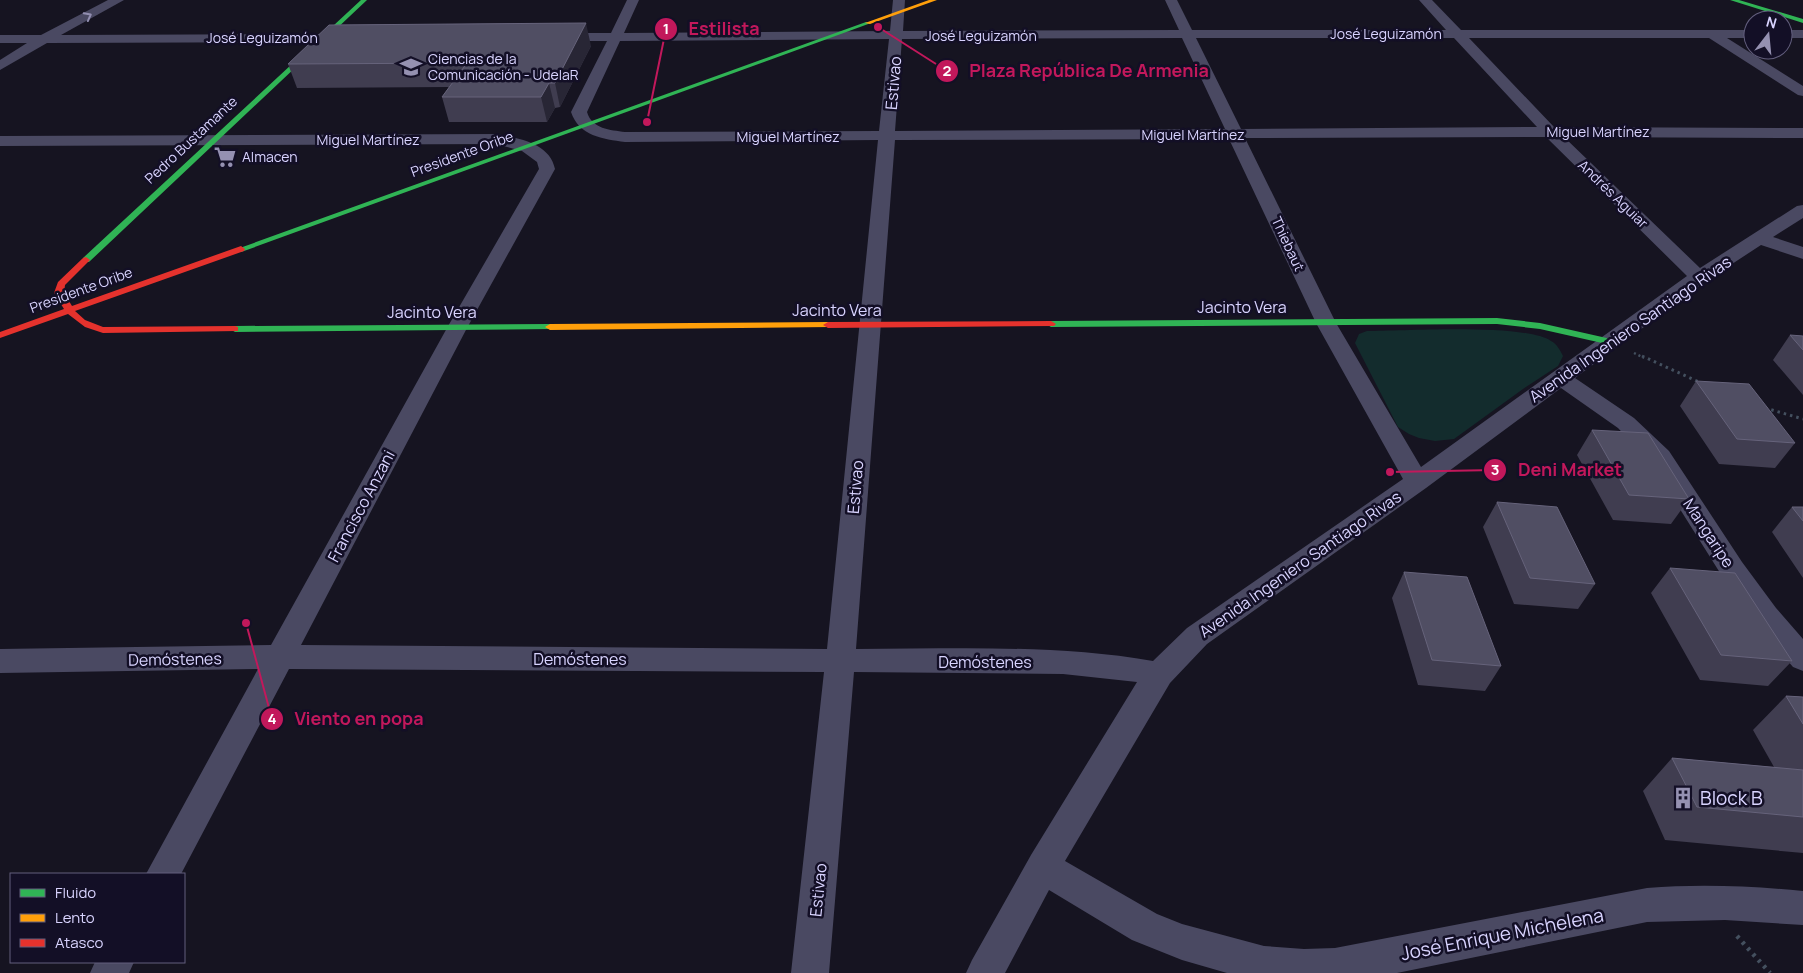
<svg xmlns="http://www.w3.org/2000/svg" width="1803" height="973" font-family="Manrope,sans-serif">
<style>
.green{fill:#132c2d}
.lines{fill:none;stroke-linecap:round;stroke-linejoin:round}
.path-far2{stroke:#44505f;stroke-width:2.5;stroke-dasharray:2 3;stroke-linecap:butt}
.path-far1{stroke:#44505f;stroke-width:3;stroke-dasharray:2.5 4;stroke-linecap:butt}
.path{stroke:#44505f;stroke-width:4.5;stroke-dasharray:3 5;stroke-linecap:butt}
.street{fill:#4a4962;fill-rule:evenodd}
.fast{fill:#30b455;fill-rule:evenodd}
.slow{fill:#ff9f0a;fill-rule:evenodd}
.jam{fill:#e5322d;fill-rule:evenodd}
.wall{fill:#403d50}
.shaded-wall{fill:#282635}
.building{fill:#504e63;stroke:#66637b}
.oneway{stroke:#928eb0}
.labels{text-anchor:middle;stroke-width:5;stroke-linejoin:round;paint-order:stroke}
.far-street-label{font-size:14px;fill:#d9d4ff;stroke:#130f26}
.far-poi-label{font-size:14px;fill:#d9d4ff;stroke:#130f26;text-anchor:start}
.street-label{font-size:16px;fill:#d9d4ff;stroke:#130f26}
.near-poi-label{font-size:19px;fill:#d9d4ff;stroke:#130f26;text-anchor:start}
.near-street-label{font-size:19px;fill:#d9d4ff;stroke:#130f26}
.leader{fill:none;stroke:#c2185b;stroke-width:2}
.callout-dot{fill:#c2185b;stroke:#130f26;stroke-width:2}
.mark-label{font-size:15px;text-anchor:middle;font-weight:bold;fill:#fff}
.callout-label{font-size:18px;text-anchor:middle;font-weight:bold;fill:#c2185b;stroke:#130f26;stroke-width:5;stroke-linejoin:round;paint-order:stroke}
</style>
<rect width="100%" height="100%" fill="#161421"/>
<path class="green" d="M1367,331C1403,331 1525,323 1551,341C1557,344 1560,350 1563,356L1558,366L1523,389L1454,439L1435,441L1419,438L1409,434L1398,427L1355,343L1359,334Z"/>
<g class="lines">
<path class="path-far2" d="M1634,353L1644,358"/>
<path class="path-far1" d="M1642,356L1699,382
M1765,408L1803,419"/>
<path class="path" d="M1737,936L1770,973"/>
<path class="street" d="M108,0H124L61,35L348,34L355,38L348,42L47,43L0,70V60L27,43H0V35H41Z
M627,0H639L624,33L890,31L893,0H905L903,31L1179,30L1165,0H1177L1192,30H1446L1419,0H1432L1461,30H1753V38H1727L1803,86V96L1798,95L1709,38H1469L1554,127L1803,128V138L1564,137L1700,268L1797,206L1803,205V218L1773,237L1803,247V259L1761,245L1706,281L1575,378L1634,418L1669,451L1742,562L1776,608L1803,639V671L1793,667L1756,624L1722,576L1651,463L1618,428L1561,388L1426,488L1207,644L1170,683L1065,861L1157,914L1182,924L1264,946L1304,949L1335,948L1647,888C1699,884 1751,886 1803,891V925L1725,920L1647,922L1397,973H1227L1182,960L1132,940L1049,890L1005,973H966L972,960L1031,855L1137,682L1063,674L854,672L829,973H791L824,672L289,669L181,874H146L258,669L0,673V649L271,645L447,328L539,169L537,162L522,151L496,144L0,146V136L496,134C518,138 550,143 555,169L467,328L301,645L827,649L878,140L625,142C603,139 579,136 571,112L607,41H556L549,37L556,33H611ZM1182,38L1225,129L895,131L902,39ZM1196,38H1454L1537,127L1241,129ZM889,39L879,131L625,132C610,130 592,129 587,112L620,41ZM1546,137L1687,276L1421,467L1336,323L1245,138ZM1229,139L1316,323L1403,479L1187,628L1153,661C1055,644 955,649 856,649L895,140Z
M1783,30H1803V38H1783Z
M95,962H134L129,973H90Z"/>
<path class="fast" d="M361,0H367L89,262H83V258Z
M1730,0H1739L1803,19V23Z
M866,22L871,23L244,251L241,252L237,249Z
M1497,318L1540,323L1611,339L1616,342L1611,345L1540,329L1497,324L1051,327L1046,324L1051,321Z
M550,324L555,327L553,329L235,332L230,329L235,326Z"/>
<path class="slow" d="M929,0H937L870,24L865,23Z
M828,322L831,323V327L550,330L545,327L550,324Z"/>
<path class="jam" d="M241,246L245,249L244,251L75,311L85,320L103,327L235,326L238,327V331L103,333L85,327L68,314L0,338V332L64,309L54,293L58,282L83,258L86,257L90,260L65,285L64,293L72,306Z
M1051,321L1056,324L1054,326L828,328L823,325L828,322Z"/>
</g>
<path class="wall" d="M591,46L560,107L555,108L547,122H449L442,97L449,87L297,88L288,64Z
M1790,335L1803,336V395L1773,360Z
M1696,381L1795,443L1775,468L1719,464L1680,406Z
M1592,430L1689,499L1671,524L1613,520L1577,455Z
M1497,502L1595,584L1578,609L1514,604L1483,527Z
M1792,507H1803V578L1772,532Z
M1670,568L1792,661L1768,686L1700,680L1651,593Z
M1404,572L1501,666L1485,691L1418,685L1392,598Z
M1786,696L1803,697V853L1665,840L1643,791L1672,758L1774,767L1753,730Z"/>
<path class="shaded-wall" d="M586,23L591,46L560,107L555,83Z
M549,83L555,108L547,122L541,97Z"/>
<path class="building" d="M586,23L555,83H549L541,97H442L467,63L288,64L329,25Z
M1790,335L1803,336V350Z
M1696,381L1749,384L1795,443L1737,439Z
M1592,430L1648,433L1689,499L1629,495Z
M1497,502L1557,507L1595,584L1530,578Z
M1792,507H1803V521Z
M1670,568L1735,573L1792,661L1721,655Z
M1404,572L1467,577L1501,666L1432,660Z
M1786,696L1803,697V724Z
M1672,758L1803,770V817L1697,807Z"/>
<defs><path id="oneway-chevron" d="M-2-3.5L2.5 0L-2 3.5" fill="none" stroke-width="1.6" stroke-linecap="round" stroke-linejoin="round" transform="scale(1.25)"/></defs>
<use class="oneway" href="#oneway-chevron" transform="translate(88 16) rotate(-28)"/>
<defs>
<g id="university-bare" transform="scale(1.725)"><path d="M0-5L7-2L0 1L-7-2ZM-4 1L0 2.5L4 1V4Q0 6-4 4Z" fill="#9591b1" stroke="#130f26" stroke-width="2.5" paint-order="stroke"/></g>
<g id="supermarket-bare" transform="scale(1.725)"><path d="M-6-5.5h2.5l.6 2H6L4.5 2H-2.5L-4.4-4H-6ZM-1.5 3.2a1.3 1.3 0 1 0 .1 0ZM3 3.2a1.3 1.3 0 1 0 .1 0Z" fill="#9591b1" stroke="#130f26" stroke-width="2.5" paint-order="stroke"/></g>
<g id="building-bare" transform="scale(1.725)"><path d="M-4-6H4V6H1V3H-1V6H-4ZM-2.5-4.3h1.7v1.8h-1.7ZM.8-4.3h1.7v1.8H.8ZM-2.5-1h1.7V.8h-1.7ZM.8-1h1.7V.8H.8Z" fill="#9591b1" stroke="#130f26" stroke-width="2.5" paint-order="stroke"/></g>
</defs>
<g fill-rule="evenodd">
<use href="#university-bare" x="411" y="67"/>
<use href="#supermarket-bare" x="225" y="157"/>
<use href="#building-bare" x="1683" y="798"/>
</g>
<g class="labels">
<g class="far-street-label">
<text x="1386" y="39">José Leguizamón</text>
<text x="981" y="41">José Leguizamón</text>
<text x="262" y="43">José Leguizamón</text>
<text x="1598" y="137">Miguel Martínez</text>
<text x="1193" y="140">Miguel Martínez</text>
<text x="788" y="142">Miguel Martínez</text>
<text transform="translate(191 140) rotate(-43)" y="5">Pedro Bustamante</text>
<text x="368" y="145">Miguel Martínez</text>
<text transform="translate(462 154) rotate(-20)" y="5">Presidente Oribe</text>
<text transform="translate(1613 194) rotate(44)" y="5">Andrés Aguiar</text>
<text transform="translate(1288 244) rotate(65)" y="5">Thiebaut</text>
<text transform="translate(81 290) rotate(-20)" y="5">Presidente Oribe</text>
</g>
<g class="far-poi-label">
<text x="428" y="64">Ciencias de la<tspan x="428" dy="16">Comunicación - UdelaR</tspan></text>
<text x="242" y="162">Almacen</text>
</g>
<g class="street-label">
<text transform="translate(893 83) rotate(-85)" y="6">Estivao</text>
<text x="1242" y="313">Jacinto Vera</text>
<text x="837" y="316">Jacinto Vera</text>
<text x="432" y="318">Jacinto Vera</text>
<text transform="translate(1630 329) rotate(-35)" y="6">Avenida Ingeniero Santiago Rivas</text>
<text transform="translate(855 487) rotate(-85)" y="6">Estivao</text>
<text transform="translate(361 506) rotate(-62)" y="6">Francisco Anzani</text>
<text transform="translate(1709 533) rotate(57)" y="6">Mangaripe</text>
<text transform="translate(1300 564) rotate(-35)" y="6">Avenida Ingeniero Santiago Rivas</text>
<text transform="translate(175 659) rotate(-1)" y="6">Demóstenes</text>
<text x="580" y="665">Demóstenes</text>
<text x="985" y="668">Demóstenes</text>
<text transform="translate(818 890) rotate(-84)" y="6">Estivao</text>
</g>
<g class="near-poi-label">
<text x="1700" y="805">Block B</text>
</g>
<g class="near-street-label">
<text transform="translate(1502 934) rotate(-11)" y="7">José Enrique Michelena</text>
</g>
</g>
<path class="leader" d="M647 122L666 29M878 27L947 71M1390 472L1495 470M246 623L272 719"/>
<g class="callout-dot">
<circle cx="647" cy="122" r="5"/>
<circle cx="878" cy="27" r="5"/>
<circle cx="1390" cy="472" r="5"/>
<circle cx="246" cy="623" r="5"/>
<circle cx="666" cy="29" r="12"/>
<circle cx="947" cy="71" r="12"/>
<circle cx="1495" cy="470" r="12"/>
<circle cx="272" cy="719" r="12"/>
</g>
<g class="mark-label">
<text x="666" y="34">1</text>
<text x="947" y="76">2</text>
<text x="1495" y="475">3</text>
<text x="272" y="724">4</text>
</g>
<g class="callout-label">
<text x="724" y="35">Estilista</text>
<text x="1089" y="77">Plaza República De Armenia</text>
<text x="1570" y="476">Deni Market</text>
<text x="359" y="725">Viento en popa</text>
</g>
<rect x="10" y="873" width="175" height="90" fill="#130f26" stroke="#625e7d"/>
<rect x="20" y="889" width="25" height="8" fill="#30b455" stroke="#625e7d"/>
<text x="55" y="898" font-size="15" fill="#d9d4ff">Fluido</text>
<rect x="20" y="914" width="25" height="8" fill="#ff9f0a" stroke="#625e7d"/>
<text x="55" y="923" font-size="15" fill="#d9d4ff">Lento</text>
<rect x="20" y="939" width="25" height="8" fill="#e5322d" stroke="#625e7d"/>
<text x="55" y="948" font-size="15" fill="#d9d4ff">Atasco</text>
<g transform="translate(1768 35) rotate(16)"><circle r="24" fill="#130f26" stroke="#625e7d"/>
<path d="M0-4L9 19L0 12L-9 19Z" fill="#9591b1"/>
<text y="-8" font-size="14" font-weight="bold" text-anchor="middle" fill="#d9d4ff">N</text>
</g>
</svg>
